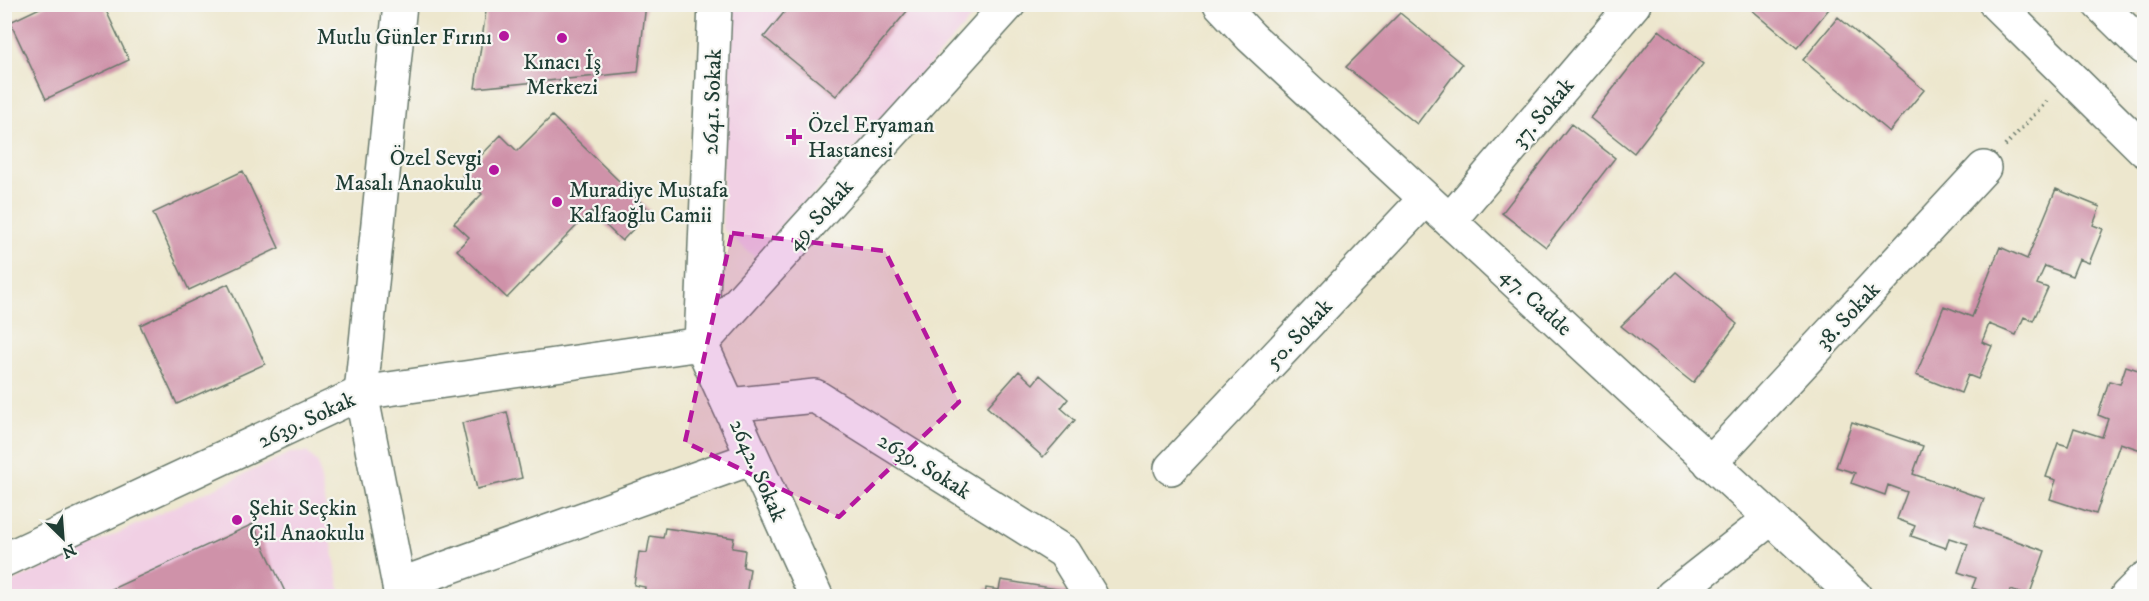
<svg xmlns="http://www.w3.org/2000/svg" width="2149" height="601" font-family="'IM FELL DW Pica',serif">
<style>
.built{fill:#f1d0e4}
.building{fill:#cf92a9}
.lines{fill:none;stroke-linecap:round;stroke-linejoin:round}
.street-casing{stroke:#67786a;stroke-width:36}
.secondary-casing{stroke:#67786a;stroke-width:36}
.path{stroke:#67786a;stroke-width:4;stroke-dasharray:1.5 4.5;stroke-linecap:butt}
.street{stroke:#fff;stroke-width:33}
.secondary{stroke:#fff;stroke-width:33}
.marked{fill:#b5179e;fill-opacity:0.2;stroke:#b5179e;stroke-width:4.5;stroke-dasharray:12 8;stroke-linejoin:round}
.poi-dot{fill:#b5179e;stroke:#f6f6f2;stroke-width:2}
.labels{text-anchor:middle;stroke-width:4.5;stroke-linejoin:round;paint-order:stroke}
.poi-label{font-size:22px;fill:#1f3d34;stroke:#f6f6f2;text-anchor:start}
.street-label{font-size:22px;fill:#1f3d34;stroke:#f6f6f2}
</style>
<rect width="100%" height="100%" fill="#f6f6f2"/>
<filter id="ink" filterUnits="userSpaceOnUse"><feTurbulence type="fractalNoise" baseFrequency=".0167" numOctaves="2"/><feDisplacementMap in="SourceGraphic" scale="12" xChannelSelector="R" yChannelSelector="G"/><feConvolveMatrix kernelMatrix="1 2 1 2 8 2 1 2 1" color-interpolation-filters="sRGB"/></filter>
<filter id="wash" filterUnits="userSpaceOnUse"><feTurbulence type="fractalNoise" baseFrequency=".008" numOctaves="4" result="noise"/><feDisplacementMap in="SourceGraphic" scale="24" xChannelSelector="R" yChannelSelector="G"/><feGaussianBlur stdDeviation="1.35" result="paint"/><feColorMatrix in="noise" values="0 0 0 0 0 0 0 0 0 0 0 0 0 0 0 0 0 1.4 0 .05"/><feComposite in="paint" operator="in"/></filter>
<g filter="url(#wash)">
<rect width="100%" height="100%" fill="#ede7ce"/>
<path class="built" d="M729,5H983L757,259L722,229L724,45Z
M307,452L318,463L341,596H5L4,586L290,453Z"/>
<g id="blocks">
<path class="building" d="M48,4H103L129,60L46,99L10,22Z
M487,4H646L638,72L475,88Z
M791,4H913L836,96L764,37Z
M1745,4H1833L1797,48Z
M1400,13L1462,64L1417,124L1346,67Z
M1838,17L1924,90L1889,132L1803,60Z
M1659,30L1703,64L1634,153L1590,118Z
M552,116L650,211L622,241L591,211L507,298L457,250L469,237L454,223L482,194L462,175L501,135L517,151Z
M1571,124L1615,158L1546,247L1502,213Z
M243,171L279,248L189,290L153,213Z
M2056,189L2100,207L2093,225L2103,229L2089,263L2079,259L2072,276L2045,266L2037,284L2048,288L2033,321L2024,317L2016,335L1989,324L1982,342L1992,346L1978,379L1968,375L1961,393L1916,375L1944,306L1972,317L2000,247L2027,259Z
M1676,272L1737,324L1693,383L1621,326Z
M228,284L265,364L177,404L140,325Z
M2126,366L2144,372V451L2120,443L2096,514L2050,499L2056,480L2046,477L2058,443L2068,446L2074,428L2102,437L2108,419L2098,415L2109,381L2120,384Z
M1019,371L1033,384L1040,375L1068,399L1061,408L1075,420L1043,457L987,407Z
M507,412L522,478L477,489L462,423Z
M1852,422L1923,446L1913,474L1984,499L1974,526L2045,551L2029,596L2010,590L2008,596H1995L1972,588L1976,578L1958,572L1968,544L1949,538L1946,548L1911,536L1915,526L1897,519L1907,492L1888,485L1885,495L1851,483L1855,473L1836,467Z
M253,524L287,596H102L101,594Z
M665,528L734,538L732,548L745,550L743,567L750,569L746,596H644L645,587L634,585L639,552L647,553L650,536L663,538Z
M1001,580L1070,591L1069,596H985L986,588L999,590Z"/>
</g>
</g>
<g filter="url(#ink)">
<use href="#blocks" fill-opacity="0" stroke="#67786a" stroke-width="1.5"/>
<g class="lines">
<g class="street-casing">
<path id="street" d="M715,4L701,344L816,596
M1450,220L1634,4
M701,344L1009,4
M729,405L815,396L1064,552L1091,596
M1710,463L1984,168
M1171,468L1425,199
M4,560L361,393L701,344
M399,585L753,458
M1672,596L1770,519
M2127,596L2144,579"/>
</g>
<g class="secondary-casing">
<path id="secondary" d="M400,4L361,393L401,596
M1220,4L1251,37L1855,596
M1996,4L2144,150
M2099,4L2144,48"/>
</g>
<path class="path" d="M2005,146L2049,99"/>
<use href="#street" class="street"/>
<use href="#secondary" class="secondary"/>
</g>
</g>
<path class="marked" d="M732,233L885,251L959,402L839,517L685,442Z"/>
<g class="poi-dot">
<circle cx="504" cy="36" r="6"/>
<circle cx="562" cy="38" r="6"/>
<path d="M791 128h6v6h6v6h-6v6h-6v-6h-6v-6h6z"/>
<circle cx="494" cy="170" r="6"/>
<circle cx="557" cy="202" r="6"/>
<circle cx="237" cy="520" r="6"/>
</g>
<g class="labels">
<g class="poi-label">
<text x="492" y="44" text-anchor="end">Mutlu Günler Fırını</text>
<text x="562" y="69" text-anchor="middle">Kınacı İş<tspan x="562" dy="25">Merkezi</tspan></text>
<text x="808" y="132">Özel Eryaman<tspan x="808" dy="25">Hastanesi</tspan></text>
<text x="482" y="165" text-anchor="end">Özel Sevgi<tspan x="482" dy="25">Masalı Anaokulu</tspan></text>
<text x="569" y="197">Muradiye Mustafa<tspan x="569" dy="25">Kalfaoğlu Camii</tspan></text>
<text x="249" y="515">Şehit Seçkin<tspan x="249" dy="25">Çil Anaokulu</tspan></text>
</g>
<g class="street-label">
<text transform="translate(711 102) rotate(-88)" y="8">2641. Sokak</text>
<text transform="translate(1542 112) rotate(-50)" y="8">37. Sokak</text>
<text transform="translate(819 214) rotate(-48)" y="8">49. Sokak</text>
<text transform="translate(1537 301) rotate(43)" y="8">47. Cadde</text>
<text transform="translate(1847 315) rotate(-47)" y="8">38. Sokak</text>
<text transform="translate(1298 333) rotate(-47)" y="8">50. Sokak</text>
<text transform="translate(306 419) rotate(-25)" y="8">2639. Sokak</text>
<text transform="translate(925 465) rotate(32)" y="8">2639. Sokak</text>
<text transform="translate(759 470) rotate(66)" y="8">2642. Sokak</text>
</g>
</g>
<rect width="2149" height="601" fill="none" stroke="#f6f6f2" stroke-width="24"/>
<g transform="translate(63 538) rotate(155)" stroke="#f6f6f2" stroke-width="4.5" paint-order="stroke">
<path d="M0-4.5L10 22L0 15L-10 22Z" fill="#1f3d34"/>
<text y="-9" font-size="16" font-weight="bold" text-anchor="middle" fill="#1f3d34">N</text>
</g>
</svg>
